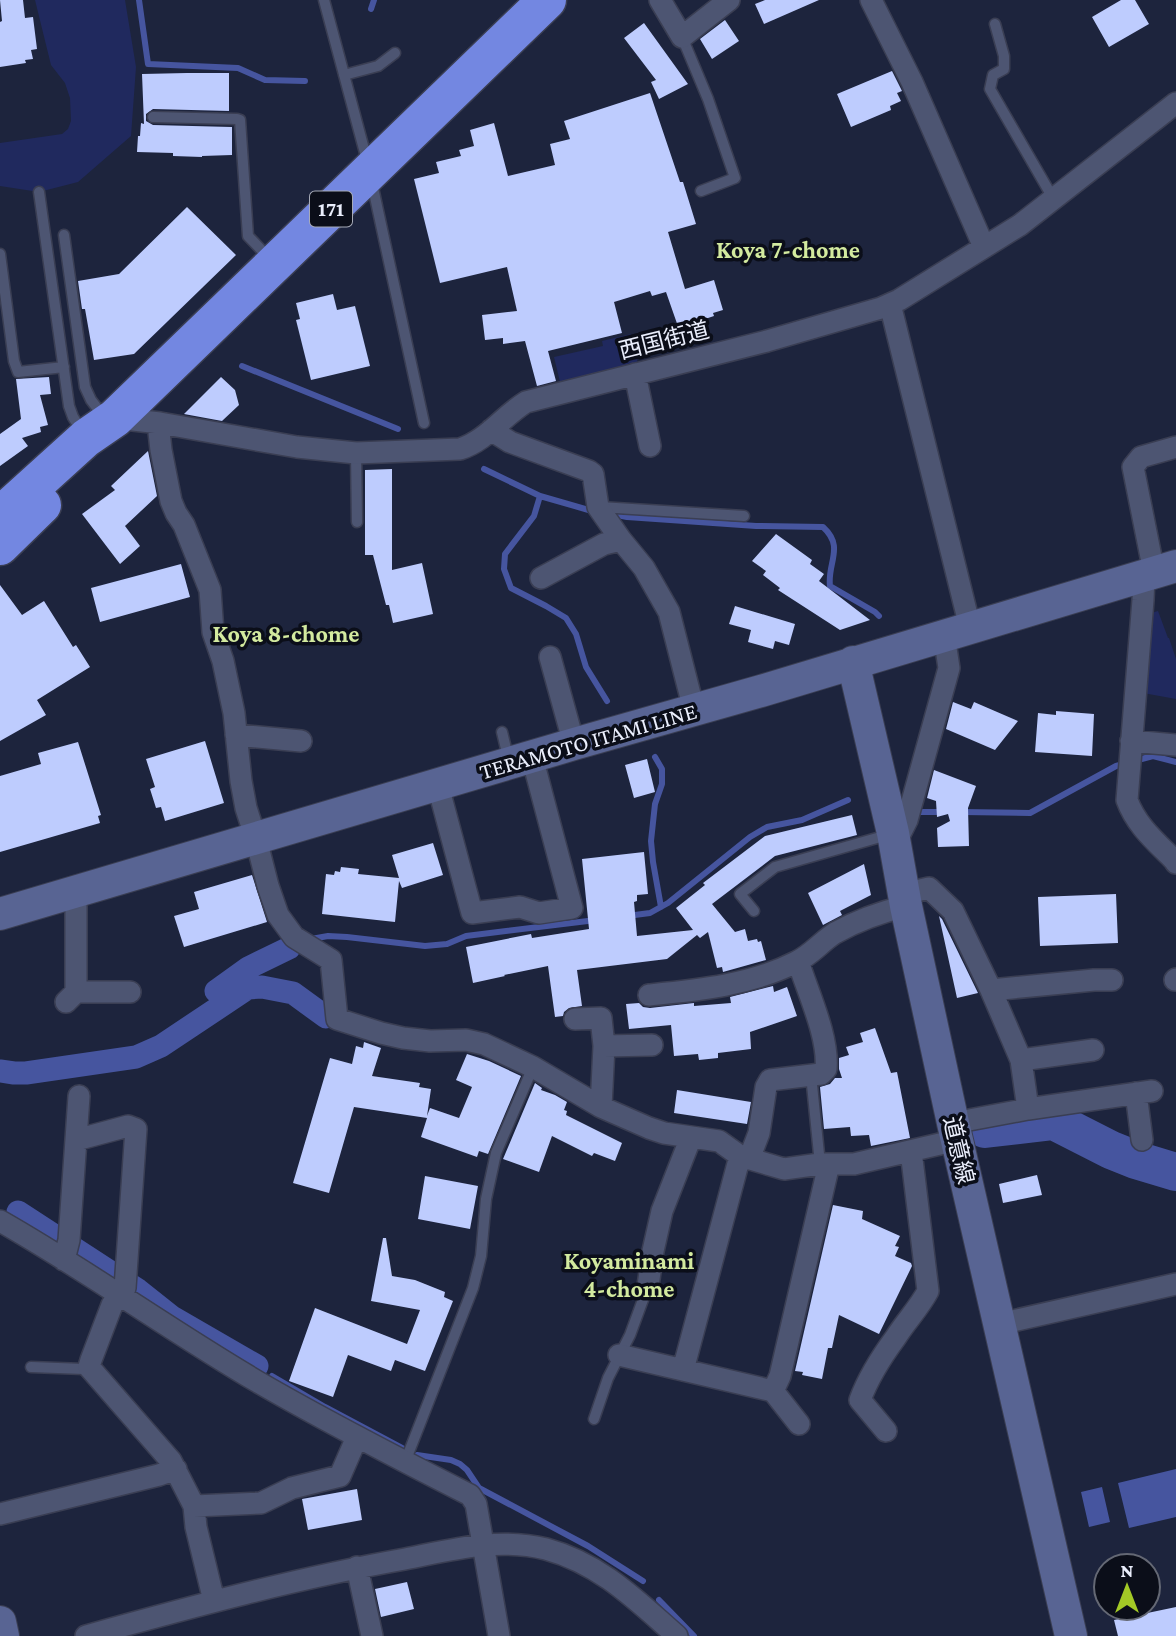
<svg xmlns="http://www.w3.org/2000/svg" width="1176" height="1636" font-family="'Crimson Pro','Noto Sans JP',serif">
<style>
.green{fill:#20295e}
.water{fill:#46559f}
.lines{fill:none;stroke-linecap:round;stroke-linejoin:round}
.stream{stroke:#46559f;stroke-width:6}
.canal{stroke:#46559f;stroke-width:23}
.river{stroke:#46559f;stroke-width:38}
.building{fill:#beccfe}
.lane-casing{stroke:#3a3e53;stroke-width:13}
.street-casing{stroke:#3a3e53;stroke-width:24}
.secondary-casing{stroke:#3a3e53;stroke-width:34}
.highway-casing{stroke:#3a3e53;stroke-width:41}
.lane{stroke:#4d5572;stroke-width:10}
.street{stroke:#4d5572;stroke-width:21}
.secondary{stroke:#586493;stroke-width:32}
.highway{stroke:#7387e1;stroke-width:38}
.labels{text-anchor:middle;stroke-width:7;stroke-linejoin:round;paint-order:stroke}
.shield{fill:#0b0e19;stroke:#a7abb8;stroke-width:2}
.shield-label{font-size:21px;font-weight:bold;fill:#eaeefc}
.street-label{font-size:23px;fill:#eaeefc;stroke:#0b0e19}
.neighbourhood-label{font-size:24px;font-weight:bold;fill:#d3ea9f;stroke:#0b0e19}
</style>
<rect width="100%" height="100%" fill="#1d243d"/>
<path class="green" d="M35,0H125L136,67L131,136L78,182L39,192L0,186V143L62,134L68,129L71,121L70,98L65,83L51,65Z
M631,334L638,364L560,382L554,357L603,346L602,341Z
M1158,611L1168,638H1169L1176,659V699L1143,693L1151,613Z"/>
<path class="water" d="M1176,1469V1517L1129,1528L1118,1483Z
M1102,1487L1110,1522L1089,1527L1081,1492Z"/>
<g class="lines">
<path class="stream" d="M139,0L148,64L238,68L265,80L305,81
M371,9L374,0
M242,366L398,429
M484,469L540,496L534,516L505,554L504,569L511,588L546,606L566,618L576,634L586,667L607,701
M540,496L592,511
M612,514L627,517L756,526L823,527C845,547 827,563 830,586L875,612L879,616
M655,757L662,769V784L655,804L651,841L653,862L661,907
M917,812H943
M961,812L1030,813L1116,766L1153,756L1176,762
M627,916L650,913L668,903L750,837L767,827L802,820L848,800
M311,939L328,936L347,937L425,946L447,944L466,936L596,920
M272,1376L325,1407L402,1448
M417,1455L451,1460L460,1464L467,1470L479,1488L588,1546L643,1581
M659,1600L694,1636"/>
<path class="canal" d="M216,991L248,968L289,948
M0,1071L14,1073H26L136,1057L161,1046L248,988L262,987L293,993L326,1017
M18,1212L138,1290L172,1317L257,1366"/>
<path class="river" d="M985,1129L1054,1121L1111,1150L1136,1160L1176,1172"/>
</g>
<path class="building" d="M0,0H23L25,18L33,17L37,49L31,50L33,59L25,60L26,63L0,67V22L2,21Z
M765,0H819L764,24L755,4Z
M1121,0H1135L1149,24L1109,47L1092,17Z
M725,20L739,41L712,59L700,39Z
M644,23L688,84L659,99L651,82L656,80L624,38Z
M892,71L902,91L897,93L901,101L890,106L891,110L851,127L837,94Z
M187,73H229V111L153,109L146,114V121L153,125L232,127V155L202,156V157L173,156V153L137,152L138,136H140L141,123L144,124L142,74Z
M650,93L680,182H683L696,224L668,232L685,289L714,280L723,310L713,313L714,316L696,322L699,329L681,335L666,292L652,296L650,291L614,302L622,333L548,351L556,381L537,386L525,341L503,344V338L485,340L482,315L517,311L507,267L440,283L414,179L439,173L436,162L461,156L459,150L474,146L470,130L494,123L508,176L555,165L550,144L570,139L564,121Z
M187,207L236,255L134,354L94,360L85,309H82L78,281L119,274Z
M333,294L337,310L355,306L370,366L311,380L296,320L300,319L296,303Z
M49,377L51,394L40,395L48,425L40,427L41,432L22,438L28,446L0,466V434L21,419L16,379Z
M221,377L235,390L239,405L222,421L184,414Z
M148,451L157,496L125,526L140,546L120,564L82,514L115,490L111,486Z
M392,469V570L422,563L433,614L393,623L389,605H386L373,555H365V470Z
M776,534L812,560L810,564L824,574L819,581L870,620L840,630L778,590L780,588L763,575L766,571L752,561Z
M181,564L190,597L100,622L91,588Z
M0,585L22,615L44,601L73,647L76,645L90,667L37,700L46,715L0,741Z
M735,606L795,624L789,645L775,641L773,649L748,642L751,630L729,624Z
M953,702L971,709L974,702L1018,721L995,750L946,729Z
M1056,711L1094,714L1092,756L1035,752L1038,713L1056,715Z
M205,741L224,803L165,821L161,807L156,808L150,789L155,787L146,759Z
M78,742L101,815L98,816L100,823L0,852V776L41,764L38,753Z
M647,759L655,792L634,798L625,765Z
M934,770L976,786L968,808L969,846L938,847L937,828L950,821L948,814L937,817L936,801L927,798Z
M852,815L857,835L775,856L712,904L735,932L745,929L748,941L757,939L758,942L761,941L766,960L723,972L722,967L717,968L708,932L700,938L697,935L667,959L577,970L582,1006L569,1008L564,1012L563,1016L555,1017L548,966L504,975L505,976L473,983L466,947L531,934L532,938L589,929L582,859L644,852L648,894L637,895V901L634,902L637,936L693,930L676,908L705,885L703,883L765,836Z
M433,843L443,875L402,888L399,881L395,922L322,914L326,874L334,875L335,871L340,872L341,867L359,869L358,874L399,878L392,855Z
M864,864L871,895L840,911L842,915L823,925L808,893Z
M252,875L267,922L184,947L174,916L199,909L194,892Z
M1116,894L1118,943L1040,946L1038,897Z
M939,916L942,919L978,993L957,998Z
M773,986L774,992L787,987L797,1016L750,1032L751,1049L718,1053V1058L699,1060L698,1054L674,1056L671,1025L629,1029L626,1004L639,1003L643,1007L650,1008L694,1003V1006L731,1003L730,997Z
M875,1028L891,1073L897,1072L910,1138L871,1146L869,1135L851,1136L850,1127L824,1129L820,1087L830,1084L835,1078H842L839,1069V1058L849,1055L846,1047L863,1042L860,1033Z
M364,1042L381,1048L372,1076L420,1083L419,1087L431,1089L427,1116L430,1108L459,1118L472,1087L456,1080L467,1054L489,1061L521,1076L488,1154L479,1151L477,1157L421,1137L427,1118L354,1107L329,1193L293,1183L330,1058L352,1064L356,1046L363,1048Z
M535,1083L542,1088L541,1090L555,1095L567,1102L564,1110L567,1111L566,1115L622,1143L615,1161L594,1153L592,1156L552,1136L539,1172L503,1159Z
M677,1090L751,1102L747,1124L674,1113Z
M1037,1175L1042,1195L1003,1203L999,1184Z
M425,1176L478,1186L470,1229L418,1219Z
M833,1205L863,1211L862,1219L900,1236L895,1246L899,1247L895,1256L911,1263L912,1266L879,1334L839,1315L832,1348H828L822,1379L802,1375L803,1372L795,1371Z
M383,1238H386L392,1276L415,1280L445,1292L444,1297L453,1301L425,1371L395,1360L391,1371L348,1355L333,1397L289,1381L315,1308L407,1344L420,1310L371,1301Z
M357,1489L362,1520L308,1530L302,1499Z
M407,1582L414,1609L381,1617L375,1589Z
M1176,1607V1636H1118L1114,1620Z"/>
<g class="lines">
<g class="lane-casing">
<path id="lane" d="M324,0L368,164
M995,24L1004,56V69L993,75L990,89L1053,198
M682,37L708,99L735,178L701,191
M344,75L378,66L395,53
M153,117L237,119L240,120L248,236L270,259
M372,183L424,423
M39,192L69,406L73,417L83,433
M64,235L85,387L91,400L104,417
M0,254L14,361L18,372L64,367
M356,453L357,522
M600,507L744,516
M502,732L509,761
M754,911L740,894L775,867L891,834
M811,1075L820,1164
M31,1367L84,1369L89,1367
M594,1419L608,1378L630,1335L648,1286
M405,1462L473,1288L481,1256L486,1199L496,1153L533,1067"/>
</g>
<g class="street-casing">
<path id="street" d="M660,0L682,37L729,0
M871,0L912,82L984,247
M890,304L970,627
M635,374L650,446
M115,418L160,423L297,447L356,453L460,449C486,441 503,416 526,402L767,341L881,308L899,300L1020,225L1176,103
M158,423L161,450L171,501L176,513L184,525L210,590L213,632L223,661L234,713L241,781L246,808L256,839L268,886L278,915L294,937L331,960L337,1019L381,1033L403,1038L430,1041L466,1040L484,1044L533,1067L601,1107L649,1128L664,1133L719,1141L740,1156L784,1169L820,1164H854L957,1140
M491,430L510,442L589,471L593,474L598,507L621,540L644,568L669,612L694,710
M1176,447L1141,457L1133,467L1152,562L1144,576L1143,600L1127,800C1136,825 1155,841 1174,860L1176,863
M541,578L604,544L621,540
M550,657L574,744
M236,735L301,741
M1131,741L1176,745
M438,786L472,913L520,907L539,913L572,908L532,757
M895,844L907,820L949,668L944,635
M903,894L929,888L953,911L991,990L1021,1060L1028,1109
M1175,980L1176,979
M991,990L1094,980H1112
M76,992H130
M649,995C699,990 751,985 796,962C811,955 821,942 835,933C858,920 881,912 906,906
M66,1002L76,992V892
M575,1019L601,1018L604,1046L601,1107
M604,1046L652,1045
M1021,1060L1093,1050
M1136,1093L1142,1140
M953,1123L1028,1109L1152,1091
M76,1140L128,1126L136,1129L125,1288L112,1305L91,1360L89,1367L171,1461L194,1506L196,1527L214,1601
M749,1159L759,1133L766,1087L770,1080L821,1074L826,1069C829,1037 808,993 798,961
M0,1221C88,1271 171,1331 258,1382C327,1422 399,1459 470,1495L476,1504L499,1636
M64,1260L69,1240L79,1096
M648,1286L653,1251L662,1211L691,1137
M999,1324L1176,1284
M619,1355L773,1391L799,1424
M683,1370L740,1156
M773,1391L780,1376L829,1164
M886,1431L860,1400C868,1378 882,1356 896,1337C906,1321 919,1308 928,1291L911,1151
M194,1506L261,1503L292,1488L340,1476L357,1437
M0,1514L159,1475L176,1469
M357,1567L372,1636
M86,1636C191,1607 297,1578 405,1559C451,1550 498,1537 546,1549C601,1564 636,1600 677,1636"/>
</g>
<g class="secondary-casing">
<path id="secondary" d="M853,662L893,833L906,906L953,1123L1071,1636
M0,914L574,744L761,691L1176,566
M0,1622L3,1636"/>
</g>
<g class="highway-casing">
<path id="highway" d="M0,516L86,438L115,418L547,0
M0,546L42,505"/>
</g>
<use href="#lane" class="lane"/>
<use href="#street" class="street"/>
<use href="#secondary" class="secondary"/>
<use href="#highway" class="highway"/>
</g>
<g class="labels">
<rect class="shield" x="310" y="191.5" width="42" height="35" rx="5"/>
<g class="shield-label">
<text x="331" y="216">171</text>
</g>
<g class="street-label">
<text transform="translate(664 340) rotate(-14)" y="8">西国街道</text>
<text transform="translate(588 741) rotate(-16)" y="8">TERAMOTO ITAMI LINE</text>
<text transform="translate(959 1150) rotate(77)" y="8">道意線</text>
</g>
<g class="neighbourhood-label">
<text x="788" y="258">Koya 7-chome</text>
<text x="286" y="642">Koya 8-chome</text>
<text x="629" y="1269">Koyaminami<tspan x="629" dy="28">4-chome</tspan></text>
</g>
</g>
<g transform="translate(1127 1587)"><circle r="33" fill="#0b0e19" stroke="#646874" stroke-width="2"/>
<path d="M0-5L12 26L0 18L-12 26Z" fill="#a3c926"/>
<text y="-10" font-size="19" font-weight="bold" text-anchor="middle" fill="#eaeefc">N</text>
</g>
</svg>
